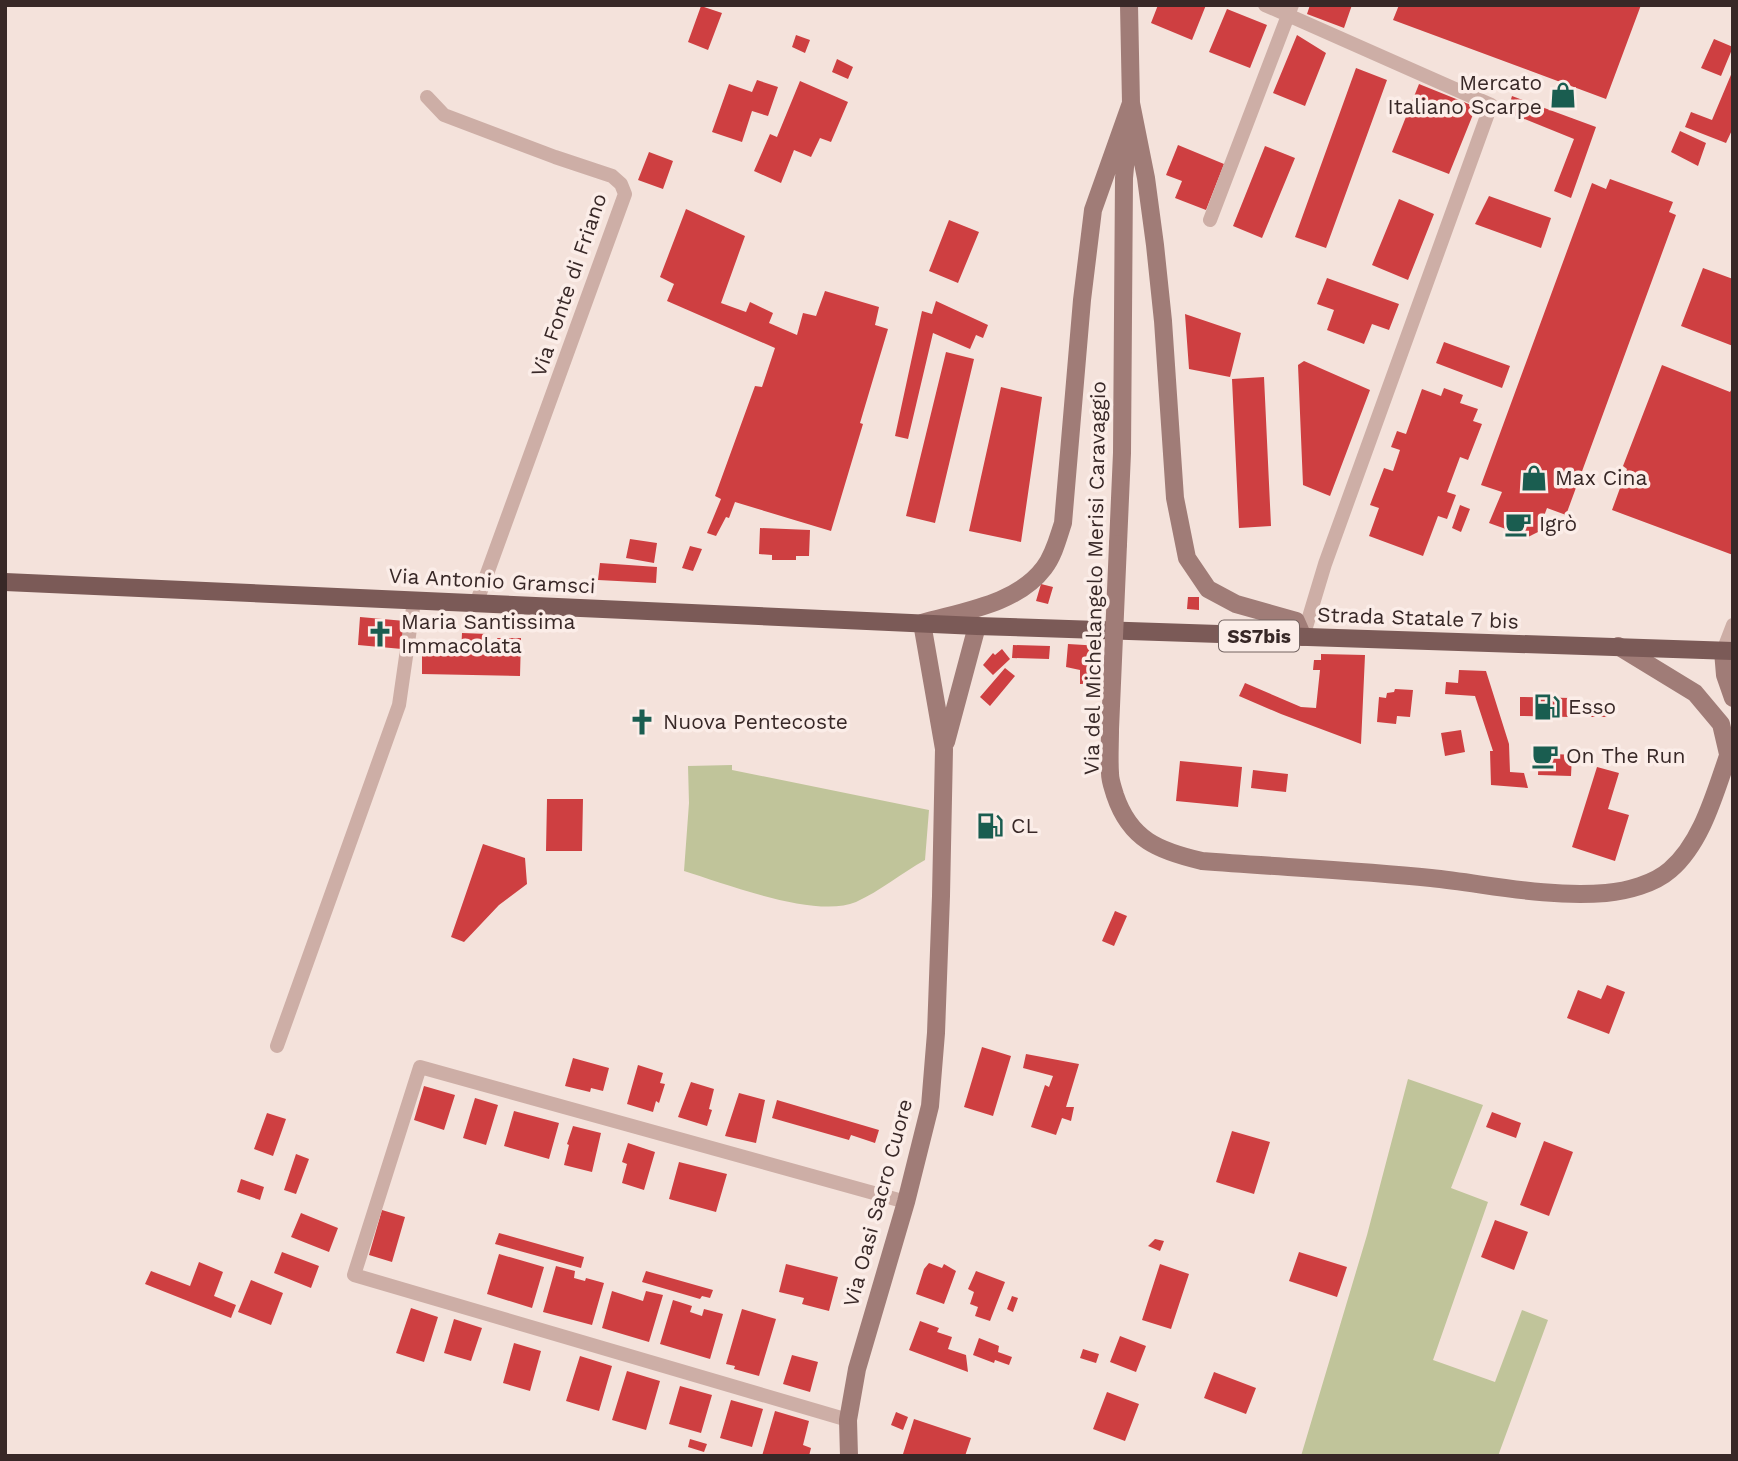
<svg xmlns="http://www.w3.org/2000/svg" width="1738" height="1461" font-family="'Work Sans',sans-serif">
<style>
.green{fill:#c0c49a}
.building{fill:#ce3f41}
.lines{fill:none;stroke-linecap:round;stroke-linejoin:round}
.street{stroke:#cdaea6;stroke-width:14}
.secondary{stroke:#a07c77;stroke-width:18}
.primary{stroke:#7b5a57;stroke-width:18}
.secondary-bridge{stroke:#a07c77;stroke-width:18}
.labels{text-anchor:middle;stroke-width:7;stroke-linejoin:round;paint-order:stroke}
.shield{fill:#fbede8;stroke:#726361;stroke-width:2}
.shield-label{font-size:19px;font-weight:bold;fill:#382827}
.poi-label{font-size:21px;fill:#382827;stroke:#fbede8;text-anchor:start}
.street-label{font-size:21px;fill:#382827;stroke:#fbede8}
</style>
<rect width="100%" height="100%" fill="#f4e2db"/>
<path class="green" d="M732,765V770L929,810L925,860C902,873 880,891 856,902C816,919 726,884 684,871L689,803L688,766Z
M1408,1079L1483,1105L1451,1188L1488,1202L1433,1360L1495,1382L1522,1310L1548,1320L1498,1456H1301L1367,1235Z"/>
<path class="building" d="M1158,5H1206L1192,40L1151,23Z
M1310,5H1352L1344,28L1307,14Z
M1399,5H1641L1606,99L1393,20Z
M701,6L722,13L708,50L688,42Z
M1227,9L1267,25L1250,68L1209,52Z
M796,35L810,40L805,53L792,47Z
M1297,35L1326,53L1305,106L1273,93Z
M1714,39L1733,47L1721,76L1701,68Z
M837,59L853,67L848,79L832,72Z
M1356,68L1387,80L1326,248L1295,237Z
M1733,70V128L1726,143L1685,127L1691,112L1712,120Z
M757,80L778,87L768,116L752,111L742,142L712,132L729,84L752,92Z
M800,81L848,102L831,142L820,138L811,157L794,150L781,183L754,171L770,134L777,137Z
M1419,84L1476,107L1449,174L1392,152Z
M1512,96L1596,127L1571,198L1554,191L1574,139L1507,112Z
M1680,131L1706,143L1698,166L1671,152Z
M1178,145L1224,164L1206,210L1175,198L1182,181L1166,175Z
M1265,146L1295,158L1262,238L1233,226Z
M649,152L673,161L663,189L638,180Z
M1610,179L1673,202L1669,212L1676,215L1566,515L1547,508L1538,532L1528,537L1489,523L1502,492L1481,485L1592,183L1606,189Z
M1489,196L1551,218L1541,248L1475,224Z
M1399,199L1434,214L1408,280L1372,265Z
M686,209L745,236L721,303L746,312L750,302L773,313L769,323L797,335L803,313L816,316L825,291L879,307L875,325L888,329L860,423L863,424L831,531L735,502L729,518L726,517L716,536L707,533L721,499L715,496L755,386L762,387L775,348L667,301L674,284L660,277Z
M949,220L979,232L958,283L929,271Z
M1703,268L1733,279V346L1681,326Z
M1327,278L1399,304L1389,330L1372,324L1364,344L1327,330L1334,310L1317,304Z
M936,301L988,325L983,338L976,335L970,349L933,333L908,439L895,436L922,311L932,314Z
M1185,314L1241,333L1230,377L1189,369Z
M1444,342L1510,366L1502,388L1436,363Z
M946,352L974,359L935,523L906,516Z
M1304,361L1370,390L1330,496L1303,485L1298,365Z
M1662,365L1730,392L1733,386V555L1612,510L1627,469L1623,466Z
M1264,377L1271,526L1239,528L1232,379Z
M1001,387L1042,397L1021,542L969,531Z
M1444,388L1463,395L1460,403L1478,409L1473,421L1482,424L1468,460L1460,457L1447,492L1456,495L1447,519L1438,516L1423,556L1369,536L1379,508L1370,505L1384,468L1393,471L1400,450L1391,447L1397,431L1406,434L1422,389L1441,396Z
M1460,505L1470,509L1461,532L1452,528Z
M760,528L810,530L809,556H796V560H772V555L759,554Z
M630,539L657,543L654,563L626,558Z
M690,546L702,549L693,571L682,568Z
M600,563L657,567L656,583L598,580Z
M1041,584L1053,587L1048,604L1036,601Z
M1188,597H1199V610L1187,609Z
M360,617L405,621L402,649L358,645Z
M462,633L488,634L487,652L497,653V638H521L520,676L422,674V652H461Z
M1068,644L1101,646L1098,684H1080V670L1066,667Z
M1013,645L1050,646L1049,659L1012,658Z
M1002,649L1010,659L993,675L983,665L993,653L995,655Z
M1321,654L1365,655L1361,744L1281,714L1239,696L1245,683L1301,707L1316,708L1320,670H1313L1314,660H1321Z
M1005,668L1015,676L990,706L980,697Z
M1459,670L1486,671L1509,744L1510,772L1524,773L1528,788L1491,785L1490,751H1493L1475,696L1445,694L1446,682L1458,683Z
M1395,689L1413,690L1410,717L1397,716L1396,724L1377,722L1379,697L1386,698L1387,693L1394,692Z
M1520,697L1571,698L1570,717L1520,716Z
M1591,701L1608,702L1607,717H1591Z
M1461,730L1465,752L1445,756L1441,733Z
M1539,753L1572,755L1571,776L1538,775Z
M1180,761L1242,767L1238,807L1176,801Z
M1597,767L1619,773L1608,809L1629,815L1615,861L1572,847Z
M1253,770L1288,774L1286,792L1251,788Z
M547,799H583L582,851H546Z
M483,844L525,858L527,884L499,905L464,942L451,937Z
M1115,911L1127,916L1114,946L1102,941Z
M1607,985L1625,992L1609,1034L1567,1018L1578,990L1601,999Z
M982,1047L1011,1056L993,1116L964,1107Z
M1026,1054L1079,1064L1066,1107H1074L1071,1121L1062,1118L1056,1135L1031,1127L1045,1085L1049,1087L1053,1076L1023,1068Z
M573,1058L609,1068L603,1091L591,1088L590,1092L565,1086Z
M638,1065L663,1073L660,1083L665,1084L659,1103L656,1101L653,1112L627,1104Z
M691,1082L714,1089L709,1109L712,1110L707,1126L678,1117Z
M424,1086L455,1095L444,1130L414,1120Z
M739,1093L765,1100L756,1143L725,1136Z
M475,1098L498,1105L486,1145L463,1138Z
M777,1100L879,1130L875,1143L851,1135L849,1140L772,1118Z
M514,1111L559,1123L549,1159L504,1146Z
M1492,1112L1521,1123L1516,1138L1486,1127Z
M267,1113L286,1119L273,1156L254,1149Z
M573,1126L601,1133L592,1172L564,1165L569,1145L567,1144Z
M1232,1131L1270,1142L1254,1194L1216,1182Z
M1544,1141L1573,1152L1549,1216L1520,1205Z
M628,1143L655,1152L644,1190L622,1183L627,1164L622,1162Z
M296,1154L309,1159L296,1194L284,1190Z
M679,1162L727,1174L716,1212L669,1199Z
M241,1179L264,1187L260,1200L237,1192Z
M382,1210L405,1217L392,1262L369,1255Z
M301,1213L338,1228L329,1252L291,1237Z
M1495,1220L1528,1232L1514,1270L1481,1257Z
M499,1233L584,1257L581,1268L495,1244Z
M1155,1239L1164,1241L1160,1251L1148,1246Z
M282,1252L319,1266L311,1288L274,1273Z
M1299,1252L1347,1267L1337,1297L1289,1281Z
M499,1254L544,1267L532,1308L487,1294Z
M199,1262L223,1272L214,1296L236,1305L231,1318L145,1284L151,1271L190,1286Z
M929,1263L942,1268L944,1264L956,1271L944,1304L916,1294L924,1269Z
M786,1264L838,1277L829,1311L802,1304L804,1298L779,1292Z
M1160,1264L1189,1274L1171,1329L1142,1320Z
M556,1266L575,1271L574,1278L585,1281L586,1278L604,1283L592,1325L543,1312Z
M646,1271L713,1290L710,1298L702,1296L700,1299L642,1282Z
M976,1271L1005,1282L990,1321L975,1316L978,1307L970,1304L974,1292L968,1289Z
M251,1280L283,1293L271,1325L238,1312Z
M612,1291L643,1301L646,1291L663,1295L649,1342L602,1328Z
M1012,1296L1018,1298L1013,1312L1007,1309Z
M673,1300L692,1306L690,1312L702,1316L704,1309L723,1314L710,1359L660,1344Z
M411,1308L438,1317L424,1362L396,1353Z
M742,1309L776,1319L759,1376L734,1369L735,1366L726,1364Z
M454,1319L482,1328L471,1361L444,1353Z
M920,1321L939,1328L937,1332L952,1337L948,1349L966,1355L968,1372L909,1350Z
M1120,1336L1146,1346L1136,1372L1110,1362Z
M979,1338L999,1346L998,1352L1012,1357L1009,1365L995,1360L994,1363L973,1355Z
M514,1343L541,1351L530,1391L503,1383Z
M1083,1349L1099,1354L1096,1363L1080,1358Z
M792,1355L818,1362L810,1392L783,1384Z
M580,1356L612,1366L599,1411L566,1401Z
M627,1371L660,1381L646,1430L612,1420Z
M1214,1372L1256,1388L1246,1414L1204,1398Z
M680,1386L712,1395L701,1433L669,1424Z
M1107,1392L1139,1404L1125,1441L1093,1429Z
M731,1400L763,1409L752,1447L720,1438Z
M775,1411L809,1421L803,1445L811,1448L809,1456H762Z
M896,1412L908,1417L903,1430L891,1425Z
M914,1419L971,1438L965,1456H909L903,1454Z
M690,1439L707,1444L704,1452L688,1447Z"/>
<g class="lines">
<path class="street" d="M1265,5L1491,105L1325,564L1303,637
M427,97L444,115L555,157L612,176L621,184L625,194L476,604
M1210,220L1292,5
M1723,651L1733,625
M277,1046L399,705L414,601
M848,1420L354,1275L420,1067L906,1202"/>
<path class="secondary" d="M1131,103L1146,178L1155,245L1163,321L1175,498L1187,558L1208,589L1236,604L1296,621L1303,637
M1118,544L1122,453L1124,178L1131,103L1129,5
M1618,646L1695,693L1721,724L1728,754
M1723,651L1725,675L1733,698
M1110,729C1110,744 1109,759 1110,773C1110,781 1113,788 1115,795C1130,840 1159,851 1202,861C1278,867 1355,870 1431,878C1488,884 1547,898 1606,893C1627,891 1654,884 1670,870C1705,840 1717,784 1733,742
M946,742L977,626
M849,1456L848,1420L857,1369L906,1202L930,1106L936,1033L941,896L944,749L922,623C964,611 1017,604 1044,568C1054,555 1058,538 1063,523L1082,300L1093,210L1131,103"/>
<path class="primary" d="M5,582L977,626L1733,651"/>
<path class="secondary-bridge" d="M1110,729L1118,544"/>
</g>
<defs>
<g id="shop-bare" transform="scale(2.1)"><path d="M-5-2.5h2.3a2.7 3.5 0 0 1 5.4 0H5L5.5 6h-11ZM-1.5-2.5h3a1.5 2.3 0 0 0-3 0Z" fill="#1a5d50" stroke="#fbede8" stroke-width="2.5" paint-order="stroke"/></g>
<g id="cafe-bare" transform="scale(2.1)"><path d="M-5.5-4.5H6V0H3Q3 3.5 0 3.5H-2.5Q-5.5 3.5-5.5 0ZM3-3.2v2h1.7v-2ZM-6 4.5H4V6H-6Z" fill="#1a5d50" stroke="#fbede8" stroke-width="2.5" paint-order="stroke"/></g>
<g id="church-bare" transform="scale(2.1)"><path d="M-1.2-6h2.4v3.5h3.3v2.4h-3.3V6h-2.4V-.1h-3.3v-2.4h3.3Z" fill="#1a5d50" stroke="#fbede8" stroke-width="2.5" paint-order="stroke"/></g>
<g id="fuel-bare" transform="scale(2.1)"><path d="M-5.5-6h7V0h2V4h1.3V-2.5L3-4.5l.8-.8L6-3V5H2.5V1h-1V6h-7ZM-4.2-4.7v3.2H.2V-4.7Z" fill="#1a5d50" stroke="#fbede8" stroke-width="2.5" paint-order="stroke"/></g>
</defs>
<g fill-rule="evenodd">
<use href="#shop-bare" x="1563" y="95"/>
<use href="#shop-bare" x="1534" y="478"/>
<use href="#cafe-bare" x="1518" y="524"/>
<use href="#church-bare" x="380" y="634"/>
<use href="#fuel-bare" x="1547" y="707"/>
<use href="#church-bare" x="642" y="722"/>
<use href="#cafe-bare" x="1545" y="756"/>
<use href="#fuel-bare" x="990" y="826"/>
</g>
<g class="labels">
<rect class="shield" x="1219" y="620.5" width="80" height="31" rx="5"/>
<g class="shield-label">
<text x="1259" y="643">SS7bis</text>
</g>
<g class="poi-label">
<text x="1542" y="90" text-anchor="end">Mercato<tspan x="1542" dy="24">Italiano Scarpe</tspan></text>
<text x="1555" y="485">Max Cina</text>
<text x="1539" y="531">Igrò</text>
<text x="401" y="629">Maria Santissima<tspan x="401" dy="24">Immacolata</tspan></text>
<text x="1568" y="714">Esso</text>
<text x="663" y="729">Nuova Pentecoste</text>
<text x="1566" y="763">On The Run</text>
<text x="1011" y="833">CL</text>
</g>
<g class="street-label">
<text transform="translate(569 285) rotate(-71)" y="7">Via Fonte di Friano</text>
<text transform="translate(1095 578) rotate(-89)" y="7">Via del Michelangelo Merisi Caravaggio</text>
<text transform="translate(492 581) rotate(3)" y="7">Via Antonio Gramsci</text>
<text transform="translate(1418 618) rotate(2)" y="7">Strada Statale 7 bis</text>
<text transform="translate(878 1203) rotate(-75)" y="7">Via Oasi Sacro Cuore</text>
</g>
</g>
<rect width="1738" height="1461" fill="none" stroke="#382827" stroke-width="14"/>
</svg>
